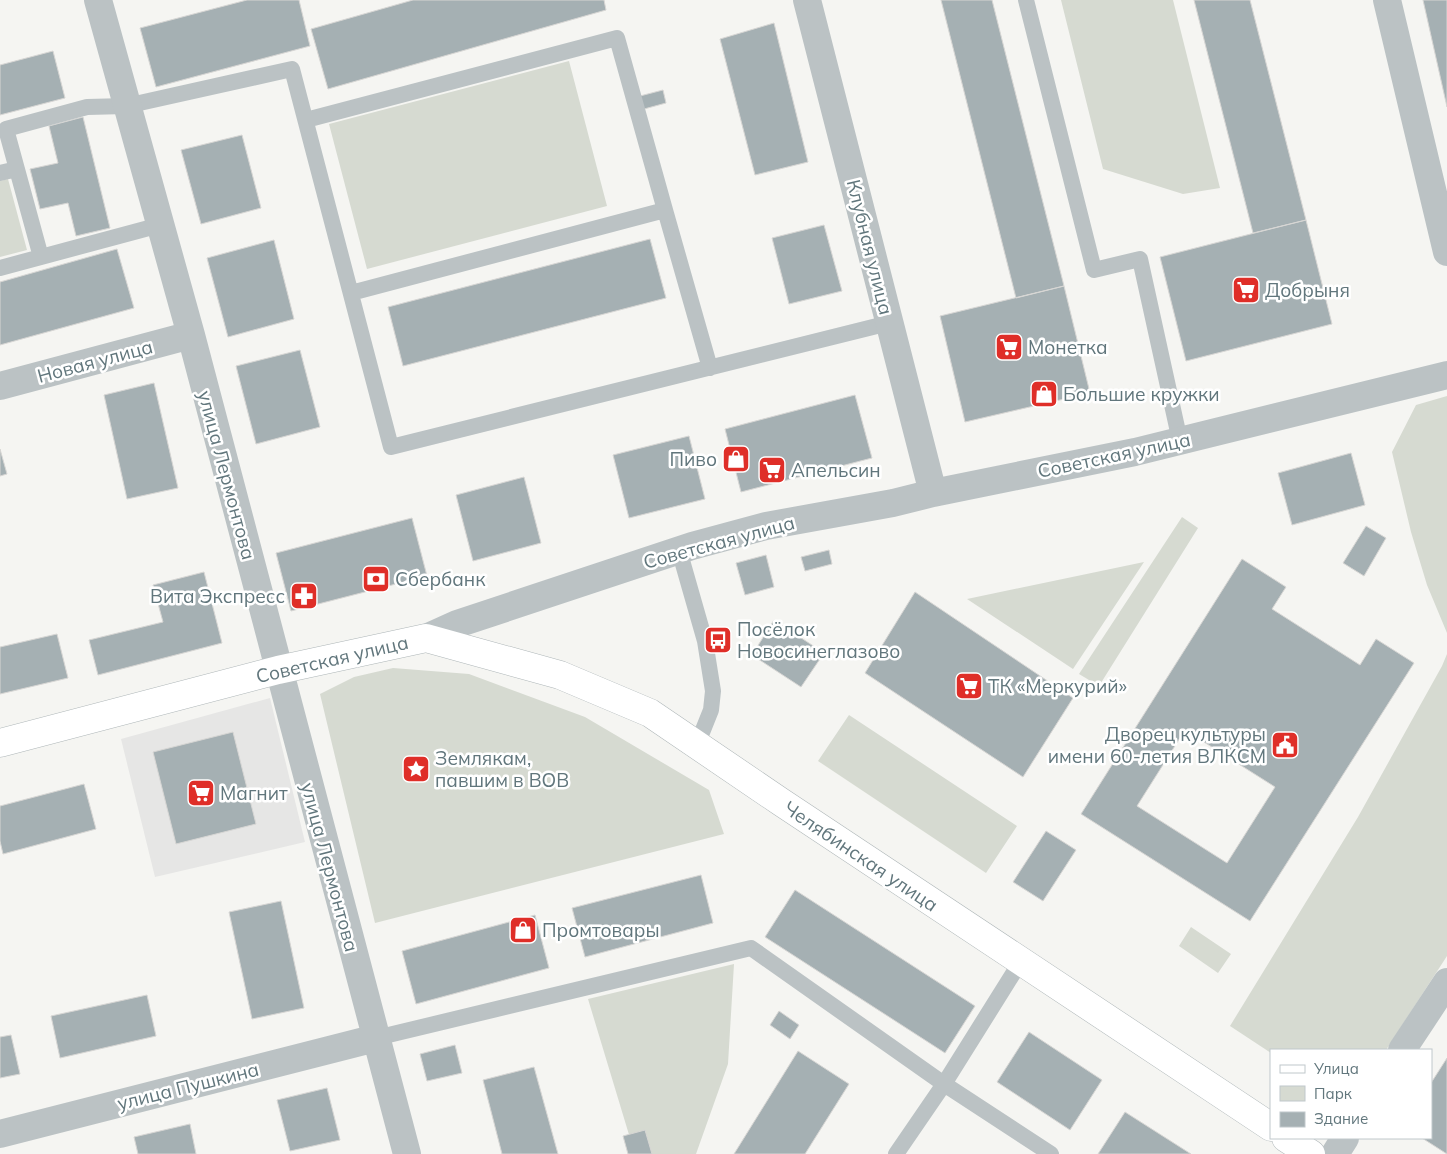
<svg xmlns="http://www.w3.org/2000/svg" width="1447" height="1154" font-family="Mulish,sans-serif">
<style>
.built{fill:#e6e6e5}
.green{fill:#d6dad1}
.building{fill:#a5b0b3;stroke:#d7d6d4;fill-rule:evenodd}
.lines{fill:none;stroke-linecap:round;stroke-linejoin:round}
.secondary-casing{stroke:#aeb6b8;stroke-width:29}
.lane{stroke:#bbc2c4;stroke-width:16}
.street{stroke:#bbc2c4;stroke-width:28}
.secondary{stroke:#fff;stroke-width:28}
.labels{text-anchor:middle;stroke-width:5;stroke-linejoin:round;paint-order:stroke}
.street-label{font-size:19px;fill:#61767c;stroke:#fff}
.poi-label{font-size:19px;fill:#61767c;stroke:#fff;text-anchor:start}
</style>
<rect width="100%" height="100%" fill="#f5f5f2"/>
<path class="built" d="M270,698L305,842L155,877L121,739Z"/>
<path class="green" d="M1061,0H1173L1220,188L1183,194L1103,169Z
M569,61L607,206L367,269L329,124Z
M8,179L27,250L0,257V181Z
M1447,396V633L1427,585L1411,532L1392,452L1416,405Z
M1182,517L1198,528L1099,686L1079,674Z
M1144,562L1073,669L967,599Z
M1447,654V956L1386,1050H1271V1053L1230,1026L1358,817L1442,666Z
M393,668L469,674L585,717L709,790L724,834L375,923L320,694L354,677Z
M849,715L1017,826L986,873L818,761Z
M1191,927L1231,954L1218,973L1179,946Z
M734,964L728,1064L696,1154H639L630,1138L588,999Z"/>
<path class="building" d="M247,0H299L310,46L156,87L140,28Z
M413,0H604L606,10L328,89L311,29Z
M941,0H992L1064,286L1016,298Z
M1194,0H1250L1306,220L1253,233Z
M1423,0H1447V107Z
M774,23L808,162L755,175L720,39Z
M53,51L65,98L0,115V65Z
M663,90L666,103L644,109L640,96Z
M83,117L110,228L76,236L68,203L40,209L30,169L58,163L49,126Z
M242,135L261,208L201,224L181,150Z
M1306,220L1332,324L1186,361L1160,257Z
M824,225L842,291L789,304L772,238Z
M650,239L666,298L403,366L388,307Z
M274,240L294,319L228,337L207,258Z
M117,249L134,308L0,345V282Z
M1064,286L1090,393L965,422L940,316Z
M300,350L320,427L256,444L236,366Z
M154,383L178,488L127,499L104,395Z
M855,395L872,458L741,492L725,429Z
M689,436L705,499L629,518L613,455Z
M0,449L7,474L0,476Z
M1351,453L1365,505L1292,525L1278,473Z
M524,477L541,543L473,561L456,495Z
M412,518L427,576L291,611L276,553Z
M1366,526L1386,538L1364,576L1343,563Z
M829,550L832,564L805,571L801,557Z
M766,555L774,587L745,595L736,563Z
M1242,559L1286,587L1272,609L1360,665L1376,639L1414,663L1250,921L1081,814ZM1185,730L1275,787L1227,863L1137,806Z
M204,572L222,643L98,675L89,640L163,622L153,585Z
M915,592L1073,698L1023,777L865,673Z
M774,620L824,653L801,687L752,655Z
M57,634L68,678L0,694V647Z
M233,732L256,824L176,844L153,752Z
M84,784L96,829L3,854L0,841V806Z
M1046,831L1076,850L1043,901L1013,882Z
M701,875L713,923L585,957L572,908Z
M795,890L975,1006L945,1053L765,937Z
M281,901L304,1008L252,1019L229,912Z
M535,915L549,968L416,1004L402,951Z
M147,995L156,1036L60,1058L51,1016Z
M779,1011L799,1025L790,1039L770,1025Z
M1029,1032L1102,1080L1070,1130L997,1082Z
M11,1035L20,1074L0,1078V1037Z
M455,1045L462,1073L427,1081L420,1054Z
M798,1051L849,1084L805,1154H734Z
M1447,1058V1154L1422,1138H1431V1083Z
M534,1067L558,1154H502L483,1080Z
M327,1088L340,1140L290,1151L277,1100Z
M1125,1112L1191,1154H1098Z
M190,1124L196,1154H138L134,1137Z
M645,1130L652,1154H628L623,1136Z"/>
<g class="lines">
<g class="secondary-casing">
<path id="secondary" d="M0,743L278,670L426,638L560,675L650,713L781,802L1271,1127
M1286,1138L1311,1154"/>
</g>
<path class="lane" d="M1026,0L1094,270L1140,259L1180,441
M306,120L617,38L665,210L351,293
M0,173L17,169
M665,210L710,368
M41,257L6,129L87,107L126,106L292,69L391,447L889,323
M0,268L160,225
M679,550L705,641L713,691L711,710L697,745
M376,1038L751,948L944,1084L1021,961
M896,1154L944,1084L1051,1154"/>
<path class="street" d="M98,0L191,335L407,1154
M807,0L933,493
M1387,0L1447,252
M0,386L191,335
M426,638L457,624L692,546L766,526L893,503L933,493L1135,452L1447,375
M1402,1050L1447,982
M0,1134L376,1038
M1335,1154L1345,1138"/>
<use href="#secondary" class="secondary"/>
</g>
<defs>
<g id="supermarket-square" transform="scale(1.4375)"><rect x="-9" y="-9" width="18" height="18" rx="4" fill="#df2e28" stroke="#fff"/><path d="M-6-5.5h2.5l.6 2H6L4.5 2H-2.5L-4.4-4H-6ZM-1.5 3.2a1.3 1.3 0 1 0 .1 0ZM3 3.2a1.3 1.3 0 1 0 .1 0Z" fill="#fff"/></g>
<g id="shop-square" transform="scale(1.4375)"><rect x="-9" y="-9" width="18" height="18" rx="4" fill="#df2e28" stroke="#fff"/><path d="M-5-2.5h2.3a2.7 3.5 0 0 1 5.4 0H5L5.5 6h-11ZM-1.5-2.5h3a1.5 2.3 0 0 0-3 0Z" fill="#fff"/></g>
<g id="bank-square" transform="scale(1.4375)"><rect x="-9" y="-9" width="18" height="18" rx="4" fill="#df2e28" stroke="#fff"/><path d="M-6-4H6V4H-6ZM0-2.3a2.3 2.3 0 1 0 0 4.6a2.3 2.3 0 1 0 0-4.6Z" fill="#fff"/></g>
<g id="pharmacy-square" transform="scale(1.4375)"><rect x="-9" y="-9" width="18" height="18" rx="4" fill="#df2e28" stroke="#fff"/><path d="M-2-6h4v4h4v4h-4v4h-4v-4h-4v-4h4Z" fill="#fff"/></g>
<g id="bus-square" transform="scale(1.4375)"><rect x="-9" y="-9" width="18" height="18" rx="4" fill="#df2e28" stroke="#fff"/><path d="M-5-6H5V4H4V6H2V4H-2V6H-4V4H-5ZM-3.5-4V0h7V-4ZM-3.5 1.2v1.5H-2V1.2ZM2 1.2v1.5H3.5V1.2Z" fill="#fff"/></g>
<g id="civic-square" transform="scale(1.4375)"><rect x="-9" y="-9" width="18" height="18" rx="4" fill="#df2e28" stroke="#fff"/><path d="M-.6-6.5H3V-4.5H.6V-3L4-1V1h2V6H-6V1h2V-1L-.6-3ZM-1.2 2.5V6h2.4V2.5Z" fill="#fff"/></g>
<g id="sight-square" transform="scale(1.4375)"><rect x="-9" y="-9" width="18" height="18" rx="4" fill="#df2e28" stroke="#fff"/><path d="M0-6L1.8-2.2L6-1.7L2.9 1.2L3.7 5.4L0 3.3L-3.7 5.4L-2.9 1.2L-6-1.7L-1.8-2.2Z" fill="#fff"/></g>
</defs>
<g fill-rule="evenodd">
<use href="#supermarket-square" x="1246" y="290"/>
<use href="#supermarket-square" x="1009" y="347"/>
<use href="#shop-square" x="1044" y="394"/>
<use href="#shop-square" x="736" y="459"/>
<use href="#supermarket-square" x="772" y="470"/>
<use href="#bank-square" x="376" y="579"/>
<use href="#pharmacy-square" x="304" y="596"/>
<use href="#bus-square" x="718" y="640"/>
<use href="#supermarket-square" x="969" y="686"/>
<use href="#civic-square" x="1285" y="745"/>
<use href="#sight-square" x="416" y="769"/>
<use href="#supermarket-square" x="201" y="793"/>
<use href="#shop-square" x="523" y="930"/>
</g>
<g class="labels">
<g class="street-label">
<text transform="translate(870 247) rotate(76)" y="7">Клубная улица</text>
<text transform="translate(95 361) rotate(-15)" y="7">Новая улица</text>
<text transform="translate(1114 455) rotate(-12)" y="7">Советская улица</text>
<text transform="translate(227 475) rotate(75)" y="7">улица Лермонтова</text>
<text transform="translate(719 542) rotate(-15)" y="7">Советская улица</text>
<text transform="translate(332 659) rotate(-13)" y="7">Советская улица</text>
<text transform="translate(861 856) rotate(34)" y="7">Челябинская улица</text>
<text transform="translate(330 867) rotate(75)" y="7">улица Лермонтова</text>
<text transform="translate(188 1086) rotate(-14)" y="7">улица Пушкина</text>
</g>
<g class="poi-label">
<text x="1265" y="297">Добрыня</text>
<text x="1028" y="354">Монетка</text>
<text x="1063" y="401">Большие кружки</text>
<text x="717" y="466" text-anchor="end">Пиво</text>
<text x="791" y="477">Апельсин</text>
<text x="395" y="586">Сбербанк</text>
<text x="285" y="603" text-anchor="end">Вита Экспресс</text>
<text x="737" y="636">Посёлок<tspan x="737" dy="22">Новосинеглазово</tspan></text>
<text x="988" y="693">ТК «Меркурий»</text>
<text x="1266" y="741" text-anchor="end">Дворец культуры<tspan x="1266" dy="22">имени 60-летия ВЛКСМ</tspan></text>
<text x="435" y="765">Землякам,<tspan x="435" dy="22">павшим в ВОВ</tspan></text>
<text x="220" y="800">Магнит</text>
<text x="542" y="937">Промтовары</text>
</g>
</g>
<rect x="1270" y="1049" width="162" height="90" fill="#ffffff" stroke="#c0c8cb"/>
<rect x="1280" y="1065" width="25" height="8" fill="#ffffff" stroke="#c0c8cb"/>
<text x="1314" y="1074" font-size="15" fill="#61767c">Улица</text>
<rect x="1280" y="1086" width="25" height="15" fill="#d6dad1" stroke="#c0c8cb"/>
<text x="1314" y="1099" font-size="15" fill="#61767c">Парк</text>
<rect x="1280" y="1112" width="25" height="15" fill="#a5b0b3" stroke="#c0c8cb"/>
<text x="1314" y="1124" font-size="15" fill="#61767c">Здание</text>
</svg>
